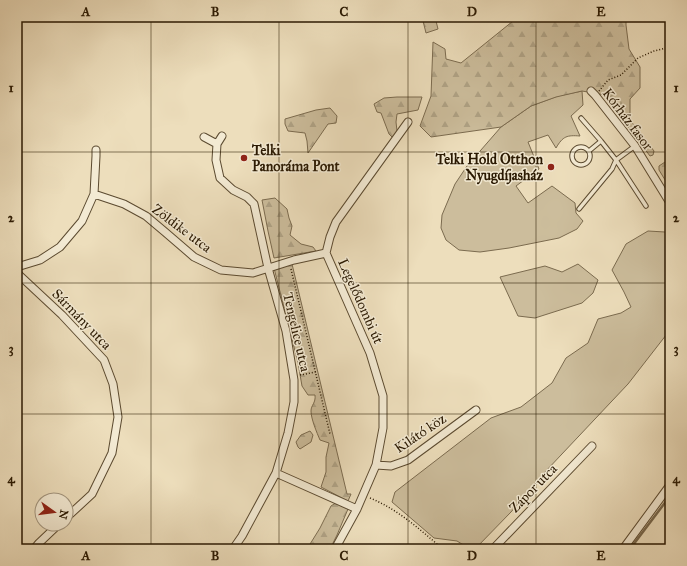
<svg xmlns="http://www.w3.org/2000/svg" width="687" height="566" font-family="'IM FELL Great Primer',serif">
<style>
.green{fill:#ccbd9c;stroke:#7b6b4f}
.forest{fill:url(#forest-firs);stroke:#7b6b4f}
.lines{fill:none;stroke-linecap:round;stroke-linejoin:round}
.stream{stroke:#77674c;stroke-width:2.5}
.lane-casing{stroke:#5b4a30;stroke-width:5.5}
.street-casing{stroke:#5b4a30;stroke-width:9}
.path{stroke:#2a1902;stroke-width:1.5;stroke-dasharray:1 2;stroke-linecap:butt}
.lane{stroke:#f3ead3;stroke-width:3.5}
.street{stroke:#f3ead3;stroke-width:7}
.grid{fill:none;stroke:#2a1902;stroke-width:1;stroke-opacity:0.55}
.poi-dot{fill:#8f2418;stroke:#f3ead3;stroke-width:1.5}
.labels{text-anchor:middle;stroke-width:3;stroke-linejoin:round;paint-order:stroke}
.street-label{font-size:14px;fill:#2a1902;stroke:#f3ead3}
.poi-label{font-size:14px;font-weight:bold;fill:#2a1902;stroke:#f3ead3;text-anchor:start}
.neatline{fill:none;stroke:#2a1902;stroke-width:1.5}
.grid-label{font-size:13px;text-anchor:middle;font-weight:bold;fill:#2a1902}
</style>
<defs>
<pattern id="forest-firs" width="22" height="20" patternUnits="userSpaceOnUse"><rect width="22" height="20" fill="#ccbd9c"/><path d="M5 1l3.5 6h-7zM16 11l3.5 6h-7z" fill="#afa285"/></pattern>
</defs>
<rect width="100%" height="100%" fill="#eddebc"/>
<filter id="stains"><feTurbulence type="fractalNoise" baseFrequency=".005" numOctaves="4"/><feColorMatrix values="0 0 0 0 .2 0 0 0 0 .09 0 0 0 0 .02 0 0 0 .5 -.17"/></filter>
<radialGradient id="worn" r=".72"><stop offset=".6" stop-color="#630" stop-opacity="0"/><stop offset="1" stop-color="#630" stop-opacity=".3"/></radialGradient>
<path class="green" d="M582,91L583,105L571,116L580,136C567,135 563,136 556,148L548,135L528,142L539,169L516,186L528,203L552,186L575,203L576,213L583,221L577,229L559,238L509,248L480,252L459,250L446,240L441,228L442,215L455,184L467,166L501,127L531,106L558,96Z
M630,120L654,151L653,155L650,156L626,124Z
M648,231L665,232L670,236V330L628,384L545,472L511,512L475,549H470L457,541L434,538L392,502L395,492L491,418L521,407L552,383L566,358L588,343L598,319L621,313L631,307L624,292L612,270L626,244Z
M578,264L598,280L593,293L582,303L535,318L518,316L500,277L545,266L562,272Z"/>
<path class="forest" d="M422,17H435L438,29L426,33Z
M518,17H626V25L629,49L640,67V88L630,99V120L626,124L605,95L582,91L556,97L531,106L501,127L431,137L420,126L431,96L433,42L445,49L446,59L461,63Z
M397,97H422L418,110L397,114L396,122L397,131L393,138L389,134L381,113L377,112L374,104L384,98Z
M330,108L337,116L336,123L328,124L308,153L307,141L305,133L288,131L285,124V119L316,110Z
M665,162L669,163L670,164V188L659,170V166Z
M275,198L287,209L289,218L292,226L290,235L301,244L313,247L316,251L274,258L268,231L262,200Z
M292,264L347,494H351L348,501L321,487L326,472V457L329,443L320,440C317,433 311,419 311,411C311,405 316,403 315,395H308L302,386L298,363L274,268Z
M310,431L313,435L311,442L300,449L298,447L296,442L301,435Z
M337,502L348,509L337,535L330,549H307L320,528L331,506Z"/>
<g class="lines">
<path class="stream" d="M630,549L670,496"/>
<g class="lane-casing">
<path id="lane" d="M581,118L601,141L616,160L646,206
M572 156a9 9 0 1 1 18 0a9 9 0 1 1-18 0Z
M589,151L601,141
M579,209L612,169L616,160L635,146"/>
</g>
<g class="street-casing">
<path id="street" d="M591,91L595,95L635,146L670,203
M222,136L217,144L216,160L220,178L233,190L247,197L254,204L268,268L286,331L294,380V402L288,433L276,473L242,536L233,549
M204,137L217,144
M94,194L124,204L146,216L165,232L194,257L221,270L253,273L294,260L326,253
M17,267L40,260L60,247L82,221L94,194L96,156V150
M17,273L62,315L104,360L113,384L118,417L112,453L92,494L66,518
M376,465L391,466L408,460L476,410
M276,473L357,509
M34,549L39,543L59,524
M335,549L357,509L376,465L383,428V396L370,353L326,253L330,237L336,222L408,122
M493,549L592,446
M623,549L670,485"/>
</g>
<path class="path" d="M599,91L608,80L621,75L638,58L654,51L670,47
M291,269L330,434
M300,375L316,372
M370,498C399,510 419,529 443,549"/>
<use href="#lane" class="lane"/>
<use href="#street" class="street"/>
</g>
<path class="grid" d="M151,17V549M279,17V549M408,17V549M536,17V549M17,152H670M17,283H670M17,414H670"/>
<g class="poi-dot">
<circle cx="244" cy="158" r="4"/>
<circle cx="551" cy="167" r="4"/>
</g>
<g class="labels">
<g class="street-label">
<text transform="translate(628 119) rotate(53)" y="5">Kórház fasor</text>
<text transform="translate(182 228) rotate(37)" y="5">Zöldike utca</text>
<text transform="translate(361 301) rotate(66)" y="5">Legelődombi út</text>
<text transform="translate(82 319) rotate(46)" y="5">Sármány utca</text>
<text transform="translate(297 332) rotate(77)" y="5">Tengelice utca</text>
<text transform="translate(420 433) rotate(-34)" y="5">Kilátó köz</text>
<text transform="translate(533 488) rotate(-46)" y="5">Zápor utca</text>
</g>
<g class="poi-label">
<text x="252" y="155">Telki<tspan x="252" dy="16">Panoráma Pont</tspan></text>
<text x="543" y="164" text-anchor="end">Telki Hold Otthon<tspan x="543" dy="16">Nyugdíjasház</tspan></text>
</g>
</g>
<rect width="687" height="566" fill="none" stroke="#eddebc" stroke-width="44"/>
<g transform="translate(54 512) rotate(104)"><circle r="19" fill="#f3ead3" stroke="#a3967f"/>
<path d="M0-3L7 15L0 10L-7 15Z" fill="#8f2418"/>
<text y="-6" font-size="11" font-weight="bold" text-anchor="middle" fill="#2a1902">N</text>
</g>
<rect x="22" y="22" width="643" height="522" class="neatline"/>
<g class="grid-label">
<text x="86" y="16">A</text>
<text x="215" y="16">B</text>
<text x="344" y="16">C</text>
<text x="472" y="16">D</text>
<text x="601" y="16">E</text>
<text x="11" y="92">1</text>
<text x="676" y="92">1</text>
<text x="11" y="222">2</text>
<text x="676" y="222">2</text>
<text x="11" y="353">3</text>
<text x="676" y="353">3</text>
<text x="11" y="483">4</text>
<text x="676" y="483">4</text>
<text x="86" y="560">A</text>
<text x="215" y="560">B</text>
<text x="344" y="560">C</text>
<text x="472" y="560">D</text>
<text x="601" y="560">E</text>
</g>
<rect width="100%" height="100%" filter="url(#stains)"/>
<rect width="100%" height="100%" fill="url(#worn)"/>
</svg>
